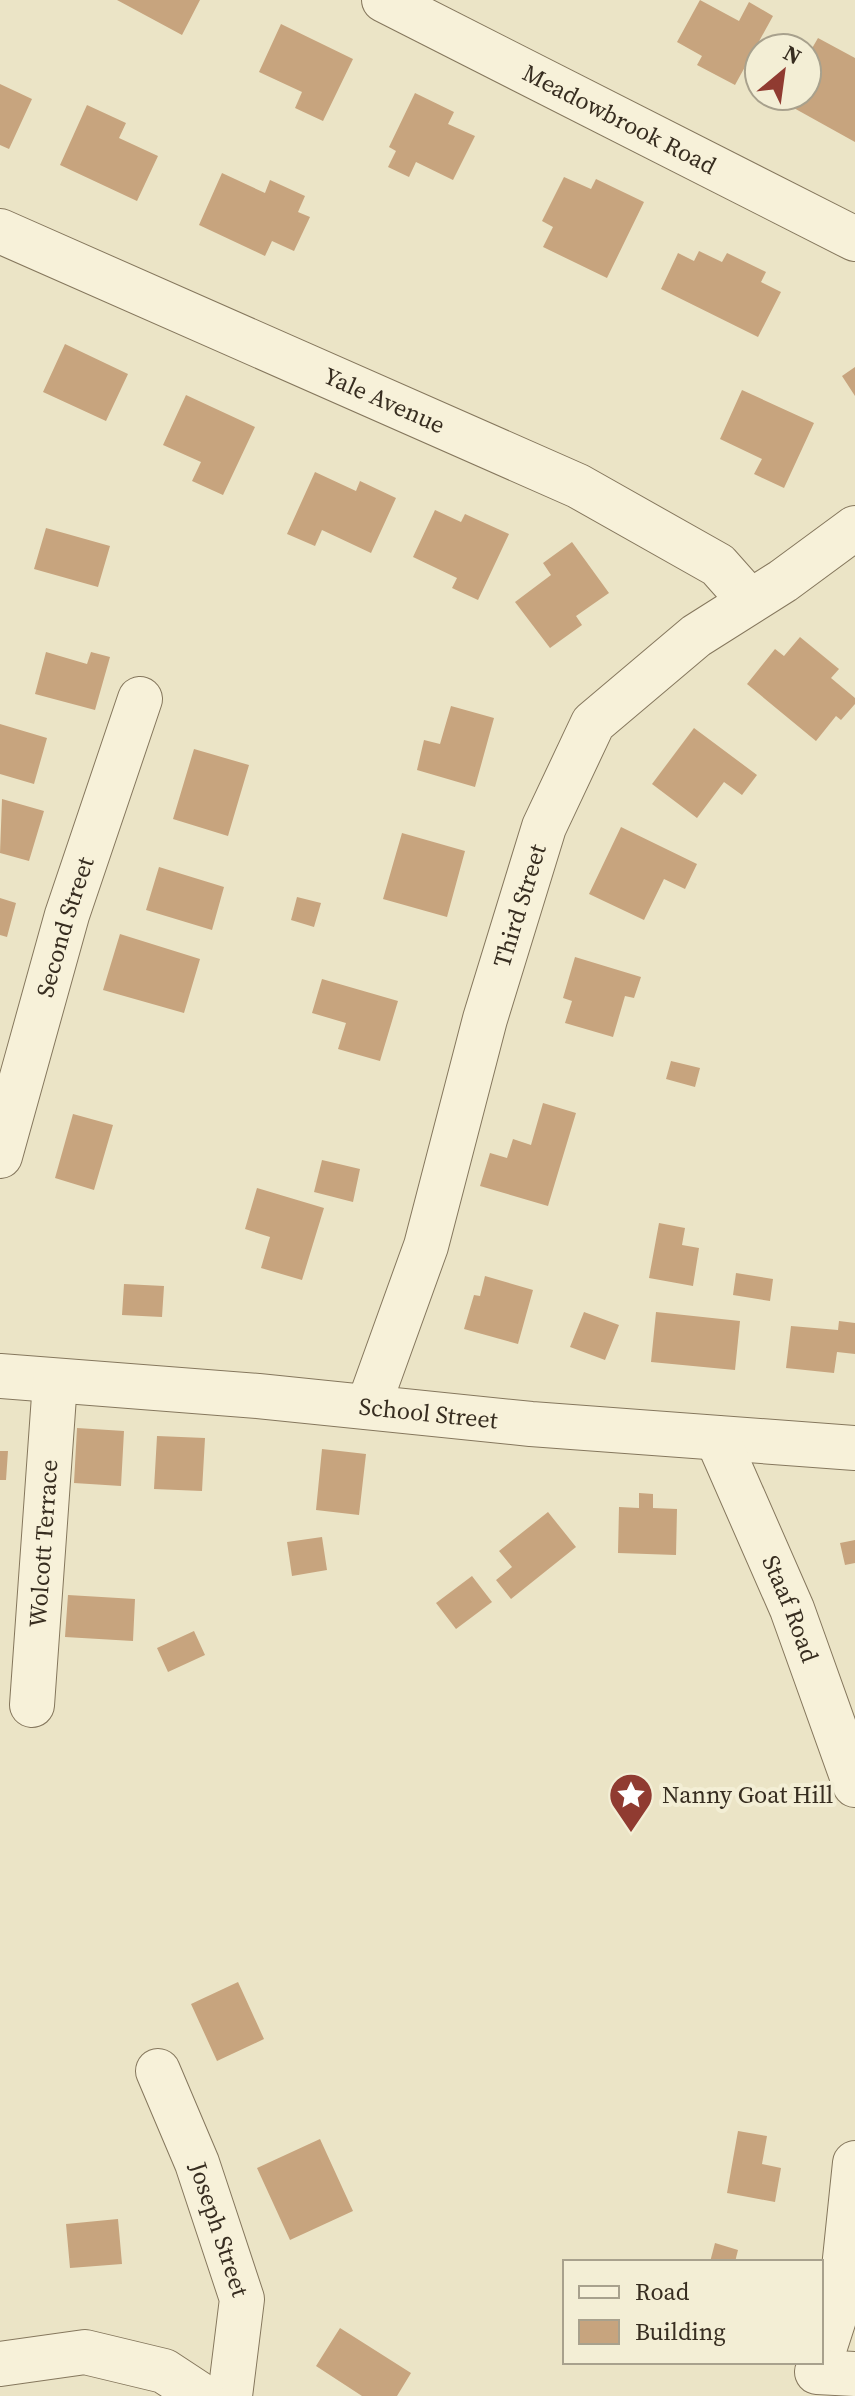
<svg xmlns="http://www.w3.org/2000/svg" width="855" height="2396" font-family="'Source Serif 4',serif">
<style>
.building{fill:#c7a47e}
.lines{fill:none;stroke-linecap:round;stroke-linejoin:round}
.minor-casing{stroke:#85775d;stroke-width:46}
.minor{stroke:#f7f1d9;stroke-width:44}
.labels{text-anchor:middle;stroke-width:8;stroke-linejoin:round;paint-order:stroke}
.street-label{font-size:24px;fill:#372d20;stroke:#f3eed5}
.poi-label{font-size:24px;fill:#372d20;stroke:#f3eed5;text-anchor:start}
</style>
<rect width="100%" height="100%" fill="#ebe4c6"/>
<path class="building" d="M117,0H200L182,35Z
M700,0L739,21L749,2L773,16L735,85L697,65L702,56L677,42Z
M281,24L353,59L323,121L295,108L302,92L259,72Z
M818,38L855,58V142L783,102L786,96H807V57Z
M0,84L32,99L9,149L0,145Z
M415,93L454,112L448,124L475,136L453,180L416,162L409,177L388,167L396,151L389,147Z
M87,105L126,123L119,138L158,156L137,201L60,165Z
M222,173L265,193L270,180L305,196L298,212L310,217L294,251L272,241L265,256L199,225Z
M564,177L591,189L596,179L644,202L607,278L543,247L553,227L542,221Z
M699,251L722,262L727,253L766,272L761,282L781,292L758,337L661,289L678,253L694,261Z
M65,344L128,374L106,421L43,392Z
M855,367V396L842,376Z
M742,390L814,423L784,488L754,474L762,459L720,439Z
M186,395L255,427L223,495L192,481L201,462L163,445Z
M315,472L356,491L360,481L396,498L371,553L322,530L315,546L287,534Z
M435,510L461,522L465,514L509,534L478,600L452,588L457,578L413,557Z
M46,528L110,546L98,587L34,569Z
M572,542L609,593L576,616L582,625L550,648L515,602L551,575L543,563Z
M800,637L839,669L831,678L855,698V704L841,720L836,716L816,741L747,684L775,649L784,656Z
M46,652L87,664L91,652L110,657L95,710L35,694Z
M451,706L494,718L475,787L417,770L424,740L440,744Z
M0,724L47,738L34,784L0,774Z
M694,728L757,775L742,795L724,782L697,818L652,784Z
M194,749L249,765L228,836L173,819Z
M2,799L44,811L29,861L0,853Z
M621,827L697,864L685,889L664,879L644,920L589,894Z
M402,833L465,851L447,917L383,899Z
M159,867L224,887L212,930L146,910Z
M297,897L321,903L314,927L291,920Z
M0,898L16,903L7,937L0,935Z
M120,934L200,959L184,1013L103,990Z
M575,957L641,977L634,998L625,996L613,1037L565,1023L572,1001L563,998Z
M322,979L398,1001L380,1061L338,1049L346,1023L312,1013Z
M671,1061L700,1068L695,1087L666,1079Z
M543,1103L576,1113L548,1206L480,1186L490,1153L507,1158L513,1139L531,1145Z
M73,1114L113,1125L94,1190L55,1178Z
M322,1160L360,1169L353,1202L314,1192Z
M257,1188L324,1208L302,1280L261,1268L270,1237L245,1229Z
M659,1223L685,1228L682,1245L699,1248L693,1286L649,1278Z
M736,1273L773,1279L770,1301L733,1295Z
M485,1276L533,1290L518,1344L464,1329L474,1295L480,1296Z
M124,1284L164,1286L162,1317L122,1315Z
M584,1312L619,1325L605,1360L570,1347Z
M656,1312L740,1321L735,1370L651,1362Z
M839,1321L855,1323V1354L837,1352L834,1373L786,1368L791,1326L838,1330Z
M77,1428L124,1431L121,1486L74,1483Z
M157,1436L205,1438L202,1491L154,1489Z
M322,1449L366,1454L359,1515L316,1510Z
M0,1451H8L6,1480H0Z
M639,1493L653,1494V1508L677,1509L676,1555L618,1553L619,1507L639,1508Z
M548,1512L576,1547L511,1599L496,1580L512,1567L499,1551Z
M322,1537L327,1570L292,1576L287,1542Z
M855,1540V1563L845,1565L840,1543Z
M472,1576L492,1602L456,1629L436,1603Z
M68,1595L135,1599L133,1641L65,1637Z
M194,1631L205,1655L168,1672L157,1648Z
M238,1982L264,2039L217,2061L191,2004Z
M738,2131L767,2136L762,2164L781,2168L775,2202L727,2193Z
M320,2139L353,2211L290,2240L257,2168Z
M118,2219L122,2264L70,2268L66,2224Z
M715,2243L738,2250L735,2262H710Z
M340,2328L411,2373L397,2396H362L316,2366Z"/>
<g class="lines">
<g class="minor-casing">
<g id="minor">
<path id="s1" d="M384,0L855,239"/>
<path id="s2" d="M0,231L578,486L718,565L750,601"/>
<path id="s3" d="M0,1156L67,915L140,699"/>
<path id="s4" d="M0,1376L258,1396L531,1424L855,1448"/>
<path id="s5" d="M368,1407L426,1246L485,1019L544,827L593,723L696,636L783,581L855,528"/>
<path id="s6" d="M717,1438L792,1609L855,1785"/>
<path id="s7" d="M32,1705L55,1382"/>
<path id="s8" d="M158,2071L197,2163L242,2299L230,2396"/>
<path d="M821,2359L841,2297L855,2163"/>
<path d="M0,2364L85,2352L164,2371L202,2396"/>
<path d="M817,2372L855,2374"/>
</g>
</g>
<use href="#minor" class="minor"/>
</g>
<defs>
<g id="sight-pin" transform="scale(2.3)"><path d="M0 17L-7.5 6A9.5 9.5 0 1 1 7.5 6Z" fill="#903b31" stroke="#f3eed5"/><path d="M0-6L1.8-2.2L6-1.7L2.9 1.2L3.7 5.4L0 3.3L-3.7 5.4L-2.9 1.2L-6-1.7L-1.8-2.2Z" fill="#fff"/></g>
</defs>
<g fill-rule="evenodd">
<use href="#sight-pin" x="631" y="1795"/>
</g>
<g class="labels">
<g class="street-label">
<text dy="8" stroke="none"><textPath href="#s1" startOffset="264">Meadowbrook Road</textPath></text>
<text dy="8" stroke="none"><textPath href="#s2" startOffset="420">Yale Avenue</textPath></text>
<text dy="8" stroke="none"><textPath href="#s5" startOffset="524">Third Street</textPath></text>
<text dy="8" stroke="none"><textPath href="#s3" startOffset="238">Second Street</textPath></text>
<text dy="8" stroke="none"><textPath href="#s4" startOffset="430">School Street</textPath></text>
<text dy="8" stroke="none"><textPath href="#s7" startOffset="162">Wolcott Terrace</textPath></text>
<text dy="8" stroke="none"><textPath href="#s6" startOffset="186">Staaf Road</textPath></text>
<text dy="8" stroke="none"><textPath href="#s8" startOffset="170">Joseph Street</textPath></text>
</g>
<g class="poi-label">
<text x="662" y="1803">Nanny Goat Hill</text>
</g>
</g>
<rect x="563" y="2260" width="260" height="104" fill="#f3eed5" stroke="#a8a18d" stroke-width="2"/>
<rect x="579" y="2286" width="40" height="12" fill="#f7f1d9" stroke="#a8a18d" stroke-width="2"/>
<text x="635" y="2300" font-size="24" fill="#372d20">Road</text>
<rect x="579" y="2320" width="40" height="24" fill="#c7a47e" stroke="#a8a18d" stroke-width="2"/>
<text x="635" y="2340" font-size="24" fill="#372d20">Building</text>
<g transform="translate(783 72) rotate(29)"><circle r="38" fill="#f3eed5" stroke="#a8a18d" stroke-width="2"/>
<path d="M0-6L14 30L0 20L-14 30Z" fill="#903b31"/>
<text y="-12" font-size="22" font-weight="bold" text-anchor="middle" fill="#372d20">N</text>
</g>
</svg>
